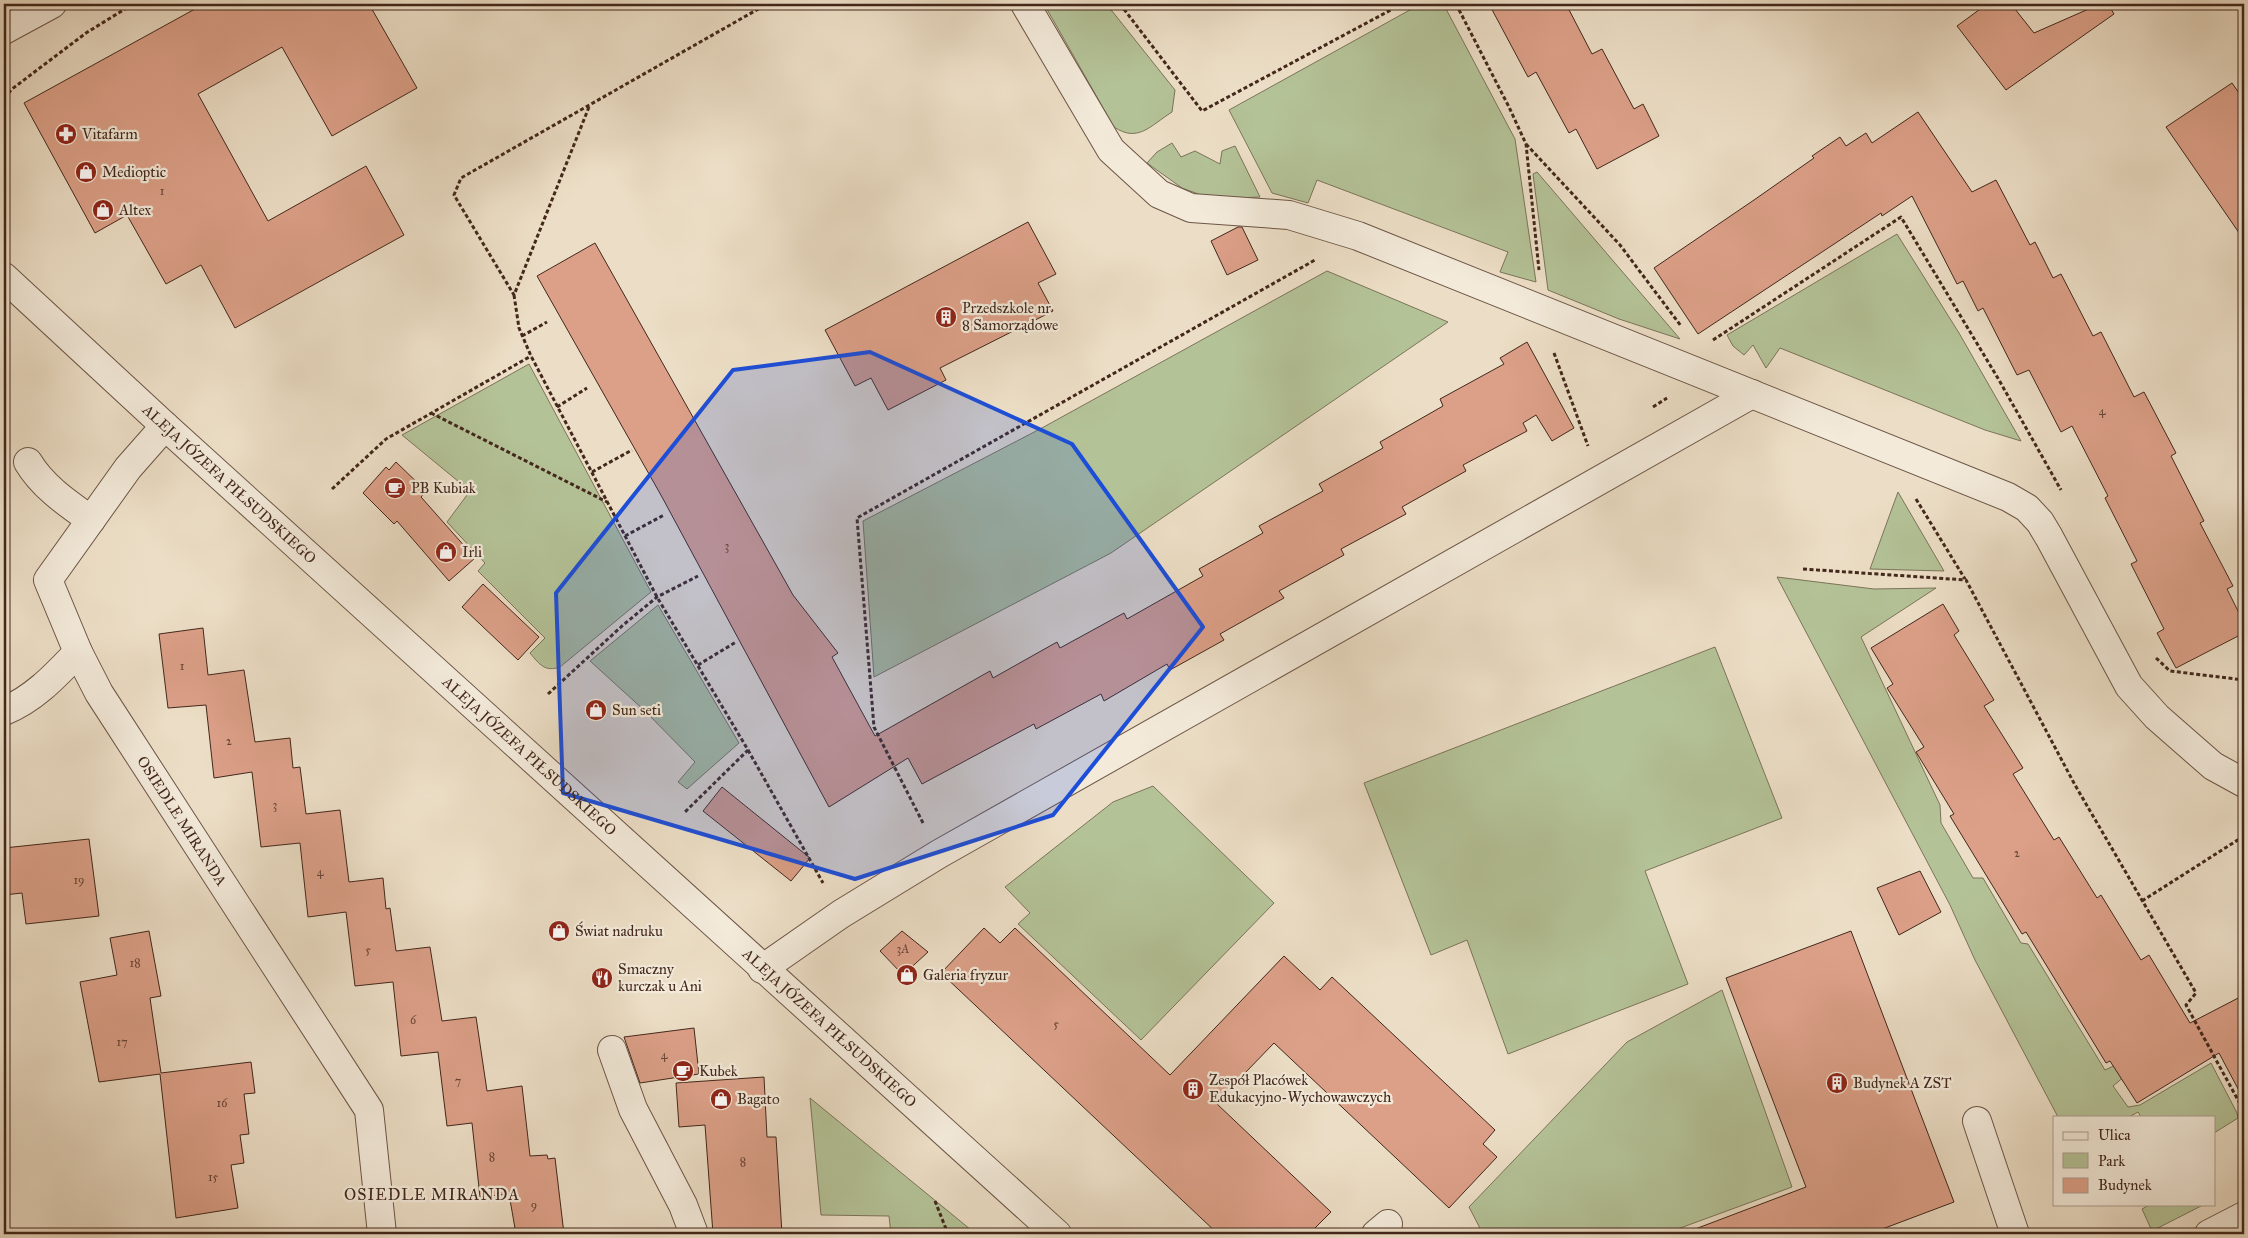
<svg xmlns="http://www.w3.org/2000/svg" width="2248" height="1238" font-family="'IM FELL Great Primer',serif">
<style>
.green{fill:#b4c297;stroke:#7b7459}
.building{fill:#dca088;stroke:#42271b}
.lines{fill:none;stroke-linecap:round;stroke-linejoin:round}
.minor-casing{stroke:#6c5546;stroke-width:30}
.path{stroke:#42271b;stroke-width:3;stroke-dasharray:4 2.5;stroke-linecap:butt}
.minor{stroke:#f3eada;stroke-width:28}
.marked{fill:#1d4ed8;fill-opacity:0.2;stroke:#1d4ed8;stroke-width:4;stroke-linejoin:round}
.labels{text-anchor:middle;stroke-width:4.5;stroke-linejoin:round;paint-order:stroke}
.number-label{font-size:12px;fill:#684536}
.poi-label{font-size:15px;fill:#42271b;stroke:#f3eada;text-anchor:start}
.street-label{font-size:15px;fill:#42271b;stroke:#f3eada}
.neighbourhood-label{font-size:16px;letter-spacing:1px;fill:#42271b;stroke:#f3eada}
</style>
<rect width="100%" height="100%" fill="#ecdec6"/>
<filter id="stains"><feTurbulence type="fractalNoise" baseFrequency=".004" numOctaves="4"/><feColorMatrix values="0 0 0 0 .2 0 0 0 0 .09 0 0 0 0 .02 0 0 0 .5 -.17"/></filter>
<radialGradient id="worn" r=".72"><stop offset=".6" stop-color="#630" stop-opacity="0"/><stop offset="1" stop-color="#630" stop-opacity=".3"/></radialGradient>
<path class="green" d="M1044,4H1100L1112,11L1175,90L1172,112C1150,126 1138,143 1114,127Z
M1417,6L1446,9L1515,139L1536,282L1500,272L1508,252L1317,180L1308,203L1272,193L1229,110Z
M1172,143L1181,157L1195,151L1220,164L1222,151L1235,146L1260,197L1212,199L1182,188L1147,163L1157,152Z
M1537,172L1680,339L1619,319L1548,290L1533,174Z
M1897,234L1959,333L2021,441L1985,430L1780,348L1766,368L1753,345L1744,355L1733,346L1727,335Z
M1327,271L1448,322L1111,553L874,677L863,521L1040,429Z
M529,364L651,592L560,667C545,672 540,665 530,653L545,638L478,571L485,563L447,522L470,491L402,435Z
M1898,492L1944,571L1870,569Z
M1777,577L1874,589L1936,588L1861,637L1940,805L1941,823L1973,878H1983L2021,943L2028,944L2105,1070L2118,1064L2125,1076L2113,1086L2128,1107L2140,1105L2211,1063L2237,1113L2238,1118L2214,1133V1117H2141L2138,1112L2129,1117H2058L1975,960L1950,905Z
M658,605L739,743L687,789L678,782L695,762L645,711L590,661Z
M1715,647L1782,818L1645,871L1688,984L1508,1054L1467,940L1431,955L1364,783Z
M1153,786L1274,903L1141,1040L1018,924L1030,913L1005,887L1113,802Z
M1722,990L1792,1187L1664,1234H1655L1653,1229L1639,1234H1483L1469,1207L1627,1042Z
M810,1098L976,1234H891L889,1216L821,1215Z
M2151,1204H2205L2152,1231L2142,1209Z"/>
<path class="building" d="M204,4H369L417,88L332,136L282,47L198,94L268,221L366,166L404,235L235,328L201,265L166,284L127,215L95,233L24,103Z
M1489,4H1566L1592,54L1602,49L1634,109L1643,104L1659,136L1597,169L1576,129L1569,133L1536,72L1528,77Z
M1987,4H2011L2034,33L2100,4H2108L2114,14L2006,90L1957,26Z
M2232,83L2244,100V240L2166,127Z
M1918,112L1972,192L1996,180L2030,245L2035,242L2053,278L2061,274L2093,336L2101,332L2134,397L2144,392L2176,453L2171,456L2204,521L2200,523L2233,586L2227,589L2244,623V633L2176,668L2157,633L2164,629L2131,564L2137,561L2105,498L2108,496L2072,426L2061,432L2029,370L2017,375L1983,308L1978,311L1963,281L1957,284L1912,196L1882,216L1881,213L1698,334L1654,268L1754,200L1814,158L1812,156L1840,137L1846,146L1866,133L1872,143Z
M1028,222L1056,274L1038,283L1053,311L940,368L946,380L888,410L871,378L855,386L825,330Z
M1238,227H1242L1258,260L1227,275L1211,241Z
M595,243L793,595L838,653L832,657L875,736L990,671L993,678L1057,642L1060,648L1124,613L1127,619L1203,576L1199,569L1263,533L1259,526L1323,491L1319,484L1383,448L1380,442L1443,406L1440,399L1504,364L1500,358L1527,342L1574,428L1552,441L1536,415L1523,423L1527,431L1463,465L1466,471L1402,507L1406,514L1341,549L1344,555L1279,591L1284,598L1220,634L1224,640L1170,670L1167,664L1104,701L1101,694L1036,729L1034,724L922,784L908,758L829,807L662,497L537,276Z
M396,462L426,491L421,497L475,558L449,581L397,521L394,524L363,493L386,467L389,470Z
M483,584L539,637L518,660L462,607Z
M1943,604L1959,631L1954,635L1994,700L1984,706L2023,768L2013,774L2054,840L2059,837L2097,898L2101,895L2141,960L2149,955L2190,1023L2244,995V1100L2219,1053L2137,1103L2110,1061L2106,1063L2026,932L2022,934L1950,816L1954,814L1916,752L1924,747L1887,688L1893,684L1871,648Z
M203,628L208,675L244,670L255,742L290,738L293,768L300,767L306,814L340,810L349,882L383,878L386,909L390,908L396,951L430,947L442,1021L476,1017L487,1091L522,1086L530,1156L547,1155L548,1159L555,1158L564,1234H516L509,1194L480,1197L472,1123L447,1126L438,1052L401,1056L393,982L355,986L346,912L308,917L300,843L261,847L252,772L214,778L206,705L168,708L159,634Z
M722,787L810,858L791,881L703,811Z
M89,839L99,916L26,924L22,893L4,895V848Z
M1920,871L1941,912L1899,935L1877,888Z
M984,928L1000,943L1015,928L1170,1075L1284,956L1320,990L1332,977L1495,1130L1483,1144L1497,1157L1449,1208L1274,1043L1216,1103L1331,1212L1309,1234H1218L941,973Z
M149,931L161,996L150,998L161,1073L251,1062L255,1093L244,1094L249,1134L240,1135L244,1163L231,1165L238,1208L176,1218L160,1074L99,1082L80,982L117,975L110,938Z
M902,931L928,952L903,975L880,951Z
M1851,931L1954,1202L1869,1234H1690V1231L1806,1187L1726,978Z
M694,1028L699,1074L640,1083L624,1037Z
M764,1077L767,1137H776L782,1234H713L705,1125L679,1127L676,1083Z"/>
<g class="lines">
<g class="minor-casing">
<g id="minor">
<path d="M1025,4L1111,150L1159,194L1191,208L1289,215L1358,236L2008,497L2027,508L2040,522L2049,537L2129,686L2157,717L2213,766L2244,783"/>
<path d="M4,30L52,4"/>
<path id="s1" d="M4,277L165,426L1057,1234"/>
<path id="s2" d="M165,426L128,468L48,580L78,652L99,693L369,1110L382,1234"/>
<path d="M28,462C43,487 67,503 91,520"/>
<path d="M4,711C34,699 56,675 78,652"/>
<path d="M762,969L841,914L939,854L1752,394"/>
<path d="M612,1050L633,1109L683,1205L694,1234"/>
<path d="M1977,1121L2015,1234"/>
<path d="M1376,1234L1388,1224"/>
<path d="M2209,1234L2244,1216"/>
</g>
</g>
<path class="path" d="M1120,4L1202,111L1402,4
M1456,4L1509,107L1526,144L1539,270
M4,98L12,89L86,33L133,4
M589,107L514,295L454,195L461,178L767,4
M1526,144L1620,245L1681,326
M514,295L519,328L531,356L657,597L748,750L685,812
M522,336L547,322
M1713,340L1901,217L1999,380L2061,490
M1554,353L1588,446
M557,407L587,388
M1653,407L1667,398
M431,413L607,502
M592,472L632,450
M332,489L386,439L531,356
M1916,499L1965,579
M625,536L664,515
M1803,569L1966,580L2075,785L2196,993L2186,1005L2244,1111
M2156,658L2170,671L2244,680
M698,665L736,642
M548,694L622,626L657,597L698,576
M748,750L823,883
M923,823L874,727L857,518L1315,260
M2142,901L2244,836
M935,1201L948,1234"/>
<use href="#minor" class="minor"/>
</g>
<path class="marked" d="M870,352L1072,444L1203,627L1053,815L855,879L563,793L556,593L733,370Z"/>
<defs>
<g id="pharmacy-disc" transform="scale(1.125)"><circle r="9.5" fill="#8f2418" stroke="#f3eada"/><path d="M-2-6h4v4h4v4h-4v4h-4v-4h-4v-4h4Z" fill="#fff"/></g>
<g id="shop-disc" transform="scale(1.125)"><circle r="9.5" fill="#8f2418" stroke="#f3eada"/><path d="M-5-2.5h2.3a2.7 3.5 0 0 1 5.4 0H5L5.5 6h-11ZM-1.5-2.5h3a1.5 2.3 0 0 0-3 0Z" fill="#fff"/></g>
<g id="building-disc" transform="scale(1.125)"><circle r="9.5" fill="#8f2418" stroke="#f3eada"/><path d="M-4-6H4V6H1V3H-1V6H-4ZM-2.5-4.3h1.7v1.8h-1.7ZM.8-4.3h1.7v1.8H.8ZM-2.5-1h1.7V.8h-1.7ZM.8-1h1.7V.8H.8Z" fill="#fff"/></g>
<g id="cafe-disc" transform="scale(1.125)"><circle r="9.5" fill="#8f2418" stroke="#f3eada"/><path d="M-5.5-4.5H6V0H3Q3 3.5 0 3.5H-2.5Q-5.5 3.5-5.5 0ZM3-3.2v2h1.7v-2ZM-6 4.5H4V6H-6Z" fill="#fff"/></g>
<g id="restaurant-disc" transform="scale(1.125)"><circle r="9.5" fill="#8f2418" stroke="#f3eada"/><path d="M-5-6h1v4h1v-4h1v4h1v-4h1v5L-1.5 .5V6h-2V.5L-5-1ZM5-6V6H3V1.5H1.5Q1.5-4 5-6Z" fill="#fff"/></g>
</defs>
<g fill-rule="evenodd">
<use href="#pharmacy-disc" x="66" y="134"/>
<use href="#shop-disc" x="86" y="172"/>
<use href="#shop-disc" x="103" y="210"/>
<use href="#building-disc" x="946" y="317"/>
<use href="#cafe-disc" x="395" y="488"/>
<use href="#shop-disc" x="446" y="552"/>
<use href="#shop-disc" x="596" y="710"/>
<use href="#shop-disc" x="559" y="931"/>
<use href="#shop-disc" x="907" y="975"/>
<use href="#restaurant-disc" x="602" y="978"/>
<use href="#cafe-disc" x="683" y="1071"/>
<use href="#building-disc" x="1837" y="1083"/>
<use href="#building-disc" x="1193" y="1089"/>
<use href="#shop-disc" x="721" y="1099"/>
</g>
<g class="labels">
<g class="number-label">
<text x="162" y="195">1</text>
<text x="2102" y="415">4</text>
<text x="727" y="550">3</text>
<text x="182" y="670">1</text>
<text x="229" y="745">2</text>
<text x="275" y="809">3</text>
<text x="2017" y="857">2</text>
<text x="320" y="876">4</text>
<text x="79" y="884">19</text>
<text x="903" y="953">3A</text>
<text x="368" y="954">5</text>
<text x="135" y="967">18</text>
<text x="413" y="1024">6</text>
<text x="1056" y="1028">5</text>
<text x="122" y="1046">17</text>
<text x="664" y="1059">4</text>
<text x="458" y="1085">7</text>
<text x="222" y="1107">16</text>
<text x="492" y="1161">8</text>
<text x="743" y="1166">8</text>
<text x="213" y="1181">15</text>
<text x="534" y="1209">9</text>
</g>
<g class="poi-label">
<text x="82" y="139">Vitafarm</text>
<text x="102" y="177">Medioptic</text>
<text x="119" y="215">Altex</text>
<text x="962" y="313">Przedszkole nr<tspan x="962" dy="17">8 Samorządowe</tspan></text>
<text x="411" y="493">PB Kubiak</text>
<text x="462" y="557">Irli</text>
<text x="612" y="715">Sun seti</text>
<text x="575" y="936">Świat nadruku</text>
<text x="618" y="974">Smaczny<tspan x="618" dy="17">kurczak u Ani</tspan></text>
<text x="923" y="980">Galeria fryzur</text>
<text x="699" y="1076">Kubek</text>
<text x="1209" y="1085">Zespół Placówek<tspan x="1209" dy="17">Edukacyjno-Wychowawczych</tspan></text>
<text x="1853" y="1088">Budynek A ZST</text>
<text x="737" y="1104">Bagato</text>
</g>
<g class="street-label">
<text dy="5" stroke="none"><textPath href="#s1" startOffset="306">ALEJA JÓZEFA PIŁSUDSKIEGO</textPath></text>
<text dy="5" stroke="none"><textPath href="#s1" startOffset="711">ALEJA JÓZEFA PIŁSUDSKIEGO</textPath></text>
<text dy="5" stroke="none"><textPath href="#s2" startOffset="470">OSIEDLE MIRANDA</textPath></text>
<text dy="5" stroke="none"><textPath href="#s1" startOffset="1116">ALEJA JÓZEFA PIŁSUDSKIEGO</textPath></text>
</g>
<g class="neighbourhood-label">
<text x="432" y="1200">OSIEDLE MIRANDA</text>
</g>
</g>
<rect width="2248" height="1238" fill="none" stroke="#ecdec6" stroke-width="20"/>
<rect x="5" y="5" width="2238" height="1228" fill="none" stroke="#42271b" stroke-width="2.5"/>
<rect x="10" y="10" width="2228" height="1218" fill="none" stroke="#42271b"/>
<rect x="2053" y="1116" width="162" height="90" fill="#f3eada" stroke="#ac9c8e"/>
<rect x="2063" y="1132" width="25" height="8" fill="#f3eada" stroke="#ac9c8e"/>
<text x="2098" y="1140" font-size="15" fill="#42271b">Ulica</text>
<rect x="2063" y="1153" width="25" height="15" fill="#b4c297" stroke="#ac9c8e"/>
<text x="2098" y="1166" font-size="15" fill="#42271b">Park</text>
<rect x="2063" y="1178" width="25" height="15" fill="#dca088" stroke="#ac9c8e"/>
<text x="2098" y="1190" font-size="15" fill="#42271b">Budynek</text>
<rect width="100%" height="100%" filter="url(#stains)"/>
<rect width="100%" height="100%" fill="url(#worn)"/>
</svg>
